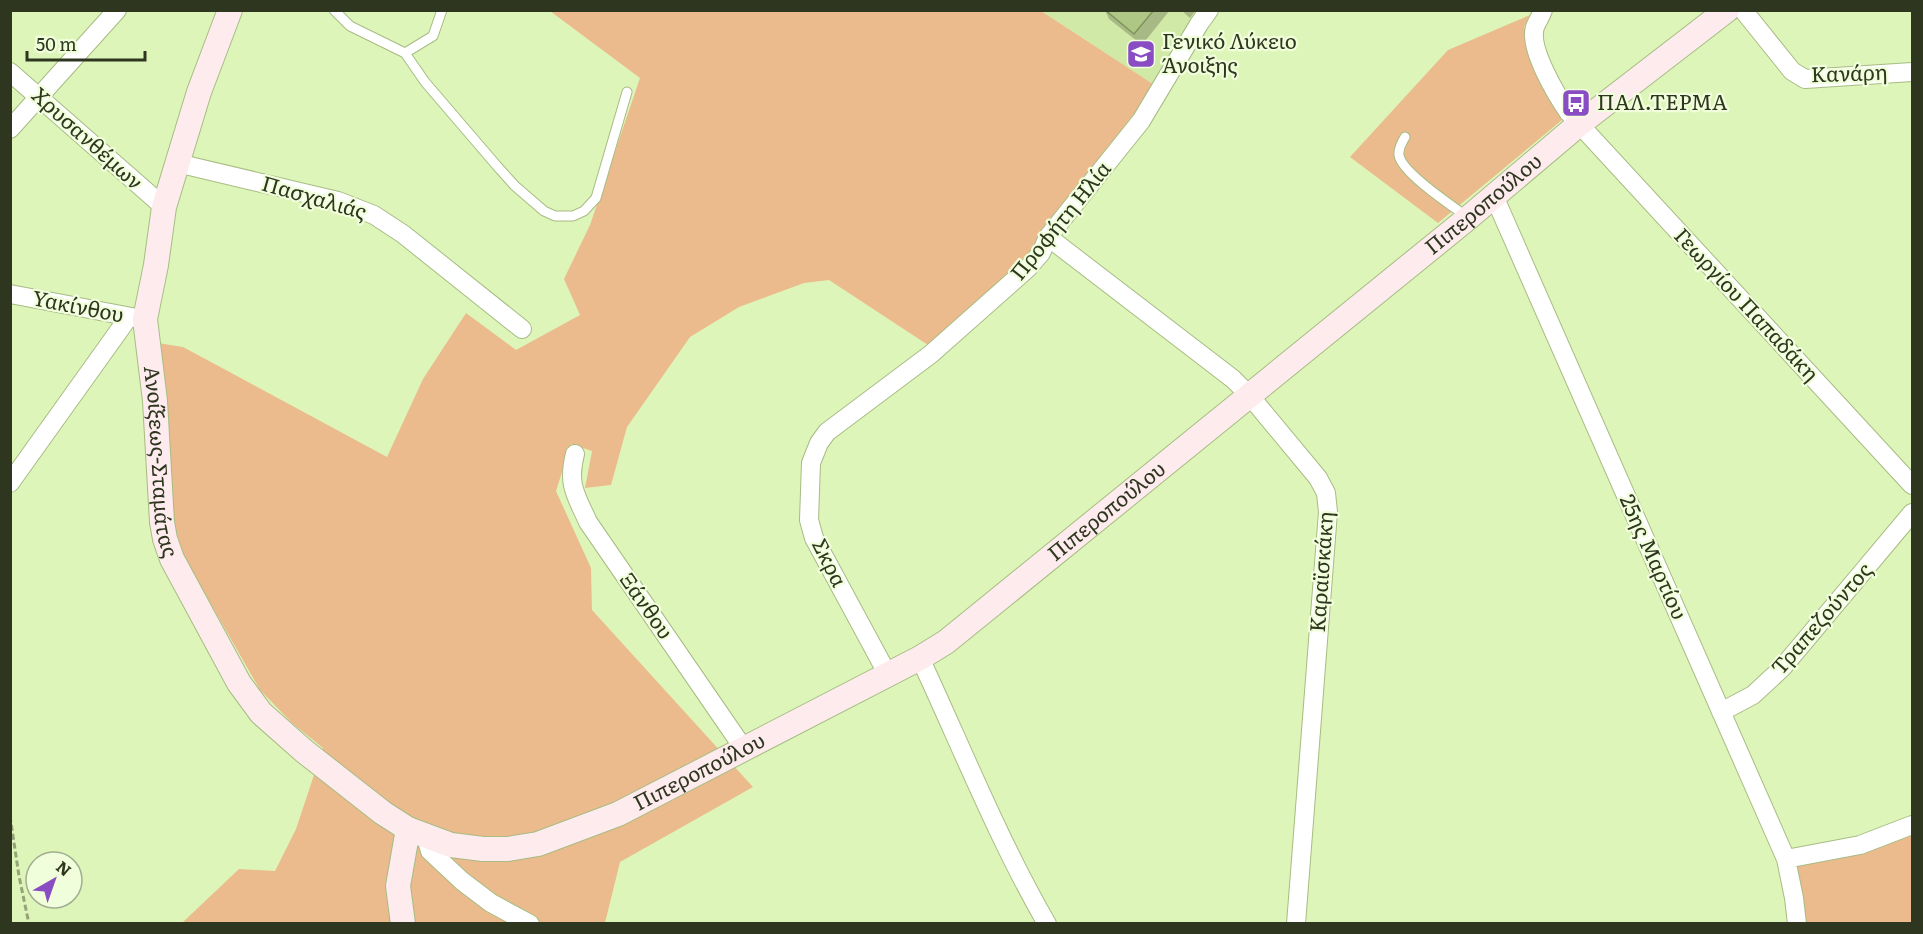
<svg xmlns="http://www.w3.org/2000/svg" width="1923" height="934" font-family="Literata,serif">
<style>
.built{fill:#d1e9a7}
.green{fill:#ebbb8d}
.shadow{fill:#0003}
.building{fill:#aec784;stroke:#7f935c;stroke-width:1.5}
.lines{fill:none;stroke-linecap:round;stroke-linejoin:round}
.lane-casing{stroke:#a7bc83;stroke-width:11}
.street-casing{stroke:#a7bc83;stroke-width:20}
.secondary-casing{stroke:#a7bc83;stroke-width:26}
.path{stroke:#94a478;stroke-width:3;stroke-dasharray:6 3;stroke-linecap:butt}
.lane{stroke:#fff;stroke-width:9}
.street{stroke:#fff;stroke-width:18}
.secondary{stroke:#fdebee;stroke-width:24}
.labels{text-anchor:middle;stroke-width:4.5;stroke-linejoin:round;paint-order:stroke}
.poi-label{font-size:21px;fill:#2e361f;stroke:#f0fedb;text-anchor:start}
.street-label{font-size:21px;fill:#2e361f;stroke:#f0fedb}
</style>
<rect width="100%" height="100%" fill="#def5b9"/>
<path class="built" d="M1041,11H1201L1156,86Z"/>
<path class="green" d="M550,11H1041L1156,86L1044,228L1031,250L997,284L928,345L829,280L804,283L739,307L690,337L627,427L611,485L585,488L592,451L571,444L556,491L591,568L592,610L753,787L620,862L605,923H182L239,869L275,871L296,829L323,748L292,723L260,690L184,557L175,527L158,343L183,347L387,457L423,379L466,313L516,350L580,315L564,279L590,225L640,78Z
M1530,15L1524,27L1562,120L1438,223L1350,157L1448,50Z
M1912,832V923H1803L1793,863Z"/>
<path class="shadow" d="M1105,10H1170L1142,45L1109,19Z
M1181,10H1196L1190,18Z"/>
<path class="building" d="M1105,10H1154L1134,34Z"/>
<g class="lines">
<g class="lane-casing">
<path id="lane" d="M334,10L350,26L405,53L425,82L497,166L515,186L544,211L555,216H573L584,211L596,198L627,92
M405,53L433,36L442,10
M1405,137C1402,142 1398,149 1399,155C1401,172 1452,206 1466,216"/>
</g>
<g class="street-casing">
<path id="street" d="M1543,10C1541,16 1537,22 1535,27C1528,48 1557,96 1569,113L1912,485
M1743,10L1792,71L1805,79L1912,72
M10,72L164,207
M10,129L117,10
M177,163L338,201L374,215L403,234L522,329
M1494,196L1786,859L1794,898L1797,924
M1048,237L1233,379L1250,396L1318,478L1326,493L1328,512L1296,924
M10,294L137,318
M575,454C567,485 576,495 588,522L744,749
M10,483L128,318
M920,658C961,746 999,841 1047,924
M888,675L814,538L809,520L811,463L819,443L827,432L931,354L1028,268L1041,253L1048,237L1141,121L1199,24L1209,10
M1721,712L1753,695L1782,668L1912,513
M426,837L430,851L462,881L491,903L530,924
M1786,859L1860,845L1912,825"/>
</g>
<g class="secondary-casing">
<g id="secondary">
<path id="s1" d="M230,10L199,92L164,207L156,265L145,319L155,401L162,522L165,539L172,559L239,683L261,713L304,751L383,813L408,829L451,845L483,849H508L538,844L618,814L920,658L946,642L1468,218L1578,125L1727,10"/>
<path d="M403,924L398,886L408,829"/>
</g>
</g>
<path class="path" d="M10,816L19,876L29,924"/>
<use href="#lane" class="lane"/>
<use href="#street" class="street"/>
<use href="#secondary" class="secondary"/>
</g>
<defs>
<g id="school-square" transform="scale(1.5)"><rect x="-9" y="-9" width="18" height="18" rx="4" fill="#894cc3" stroke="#f0fedb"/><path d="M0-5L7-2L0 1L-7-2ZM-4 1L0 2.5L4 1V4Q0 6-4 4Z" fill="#fff"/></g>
<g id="bus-square" transform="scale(1.5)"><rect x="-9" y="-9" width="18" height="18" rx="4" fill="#894cc3" stroke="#f0fedb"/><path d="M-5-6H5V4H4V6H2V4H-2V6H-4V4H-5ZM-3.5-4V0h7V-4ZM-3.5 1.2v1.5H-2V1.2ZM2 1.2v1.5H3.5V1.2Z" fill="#fff"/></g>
</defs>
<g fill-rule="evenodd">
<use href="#school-square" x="1141" y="54"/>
<use href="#bus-square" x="1576" y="103"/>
</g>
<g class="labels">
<g class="poi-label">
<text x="1162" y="49">Γενικό Λύκειο<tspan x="1162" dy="24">Άνοιξης</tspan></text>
<text x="1597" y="110">ΠΑΛ.ΤΕΡΜΑ</text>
</g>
<g class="street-label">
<text transform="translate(1849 74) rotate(-2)" y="7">Κανάρη</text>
<text transform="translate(87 139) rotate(42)" y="7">Χρυσανθέμων</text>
<text transform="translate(314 198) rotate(16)" y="7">Πασχαλιάς</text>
<text dy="7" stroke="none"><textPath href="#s1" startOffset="2212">Πιπεροπούλου</textPath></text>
<text transform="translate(1061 221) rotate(-51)" y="7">Προφήτη Ηλία</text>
<text transform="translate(1746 305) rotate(47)" y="7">Γεωργίου Παπαδάκη</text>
<text transform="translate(78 307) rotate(11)" y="7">Υακίνθου</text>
<text dy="7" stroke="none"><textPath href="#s1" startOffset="465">Ανοίξεως-Σταμάτας</textPath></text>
<text dy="7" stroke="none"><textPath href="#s1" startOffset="1726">Πιπεροπούλου</textPath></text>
<text transform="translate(1653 557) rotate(66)" y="7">25ης Μαρτίου</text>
<text transform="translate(829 563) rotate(63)" y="7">Σκρα</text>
<text transform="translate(1322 572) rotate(-86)" y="7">Καραϊσκάκη</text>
<text transform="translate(646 606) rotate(55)" y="7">Ξάνθου</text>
<text transform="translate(1822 619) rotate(-49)" y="7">Τραπεζούντος</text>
<text dy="7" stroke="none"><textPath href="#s1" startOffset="1240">Πιπεροπούλου</textPath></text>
</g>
</g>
<rect width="1923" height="934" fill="none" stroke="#2e361f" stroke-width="24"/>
<g transform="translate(54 880) rotate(40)"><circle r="28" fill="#f0fedb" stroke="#a2ae90" stroke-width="1.5"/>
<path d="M0-4.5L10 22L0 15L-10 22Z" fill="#894cc3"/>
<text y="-9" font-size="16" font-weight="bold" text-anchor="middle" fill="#2e361f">N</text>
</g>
<path d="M27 51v9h118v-9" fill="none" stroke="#2e361f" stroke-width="3"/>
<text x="36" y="51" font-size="18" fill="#2e361f" stroke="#f0fedb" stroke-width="4.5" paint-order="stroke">50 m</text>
</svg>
